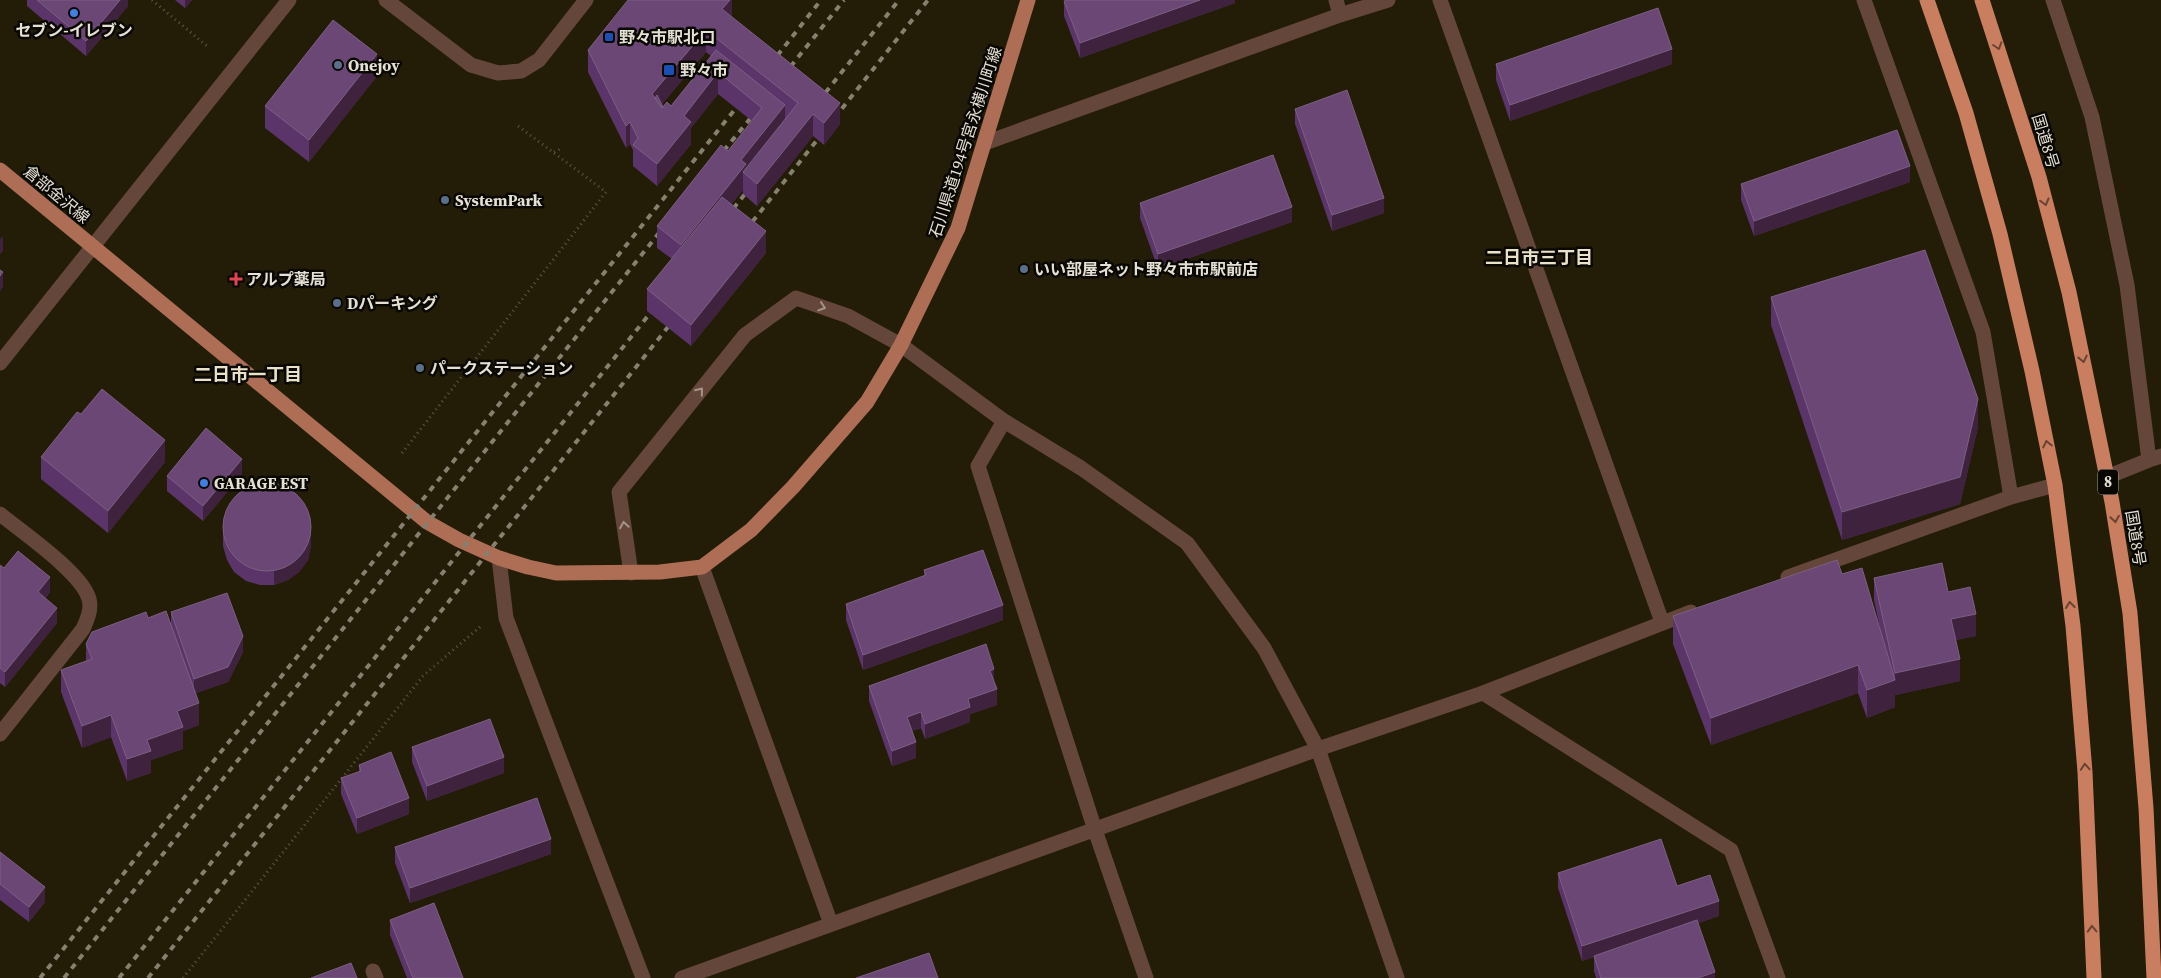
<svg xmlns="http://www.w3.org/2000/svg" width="2161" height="978" font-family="'Source Serif 4','Noto Sans JP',serif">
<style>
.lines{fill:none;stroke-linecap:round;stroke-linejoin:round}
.path{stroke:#5d5745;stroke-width:3;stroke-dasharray:1 4;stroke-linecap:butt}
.minor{stroke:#65463a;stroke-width:15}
.major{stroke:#ad6e55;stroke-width:15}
.highway{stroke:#ca7e60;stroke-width:15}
.rail{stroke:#85806f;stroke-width:4;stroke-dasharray:6 6;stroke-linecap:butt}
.wall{fill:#5b356a;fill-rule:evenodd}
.shaded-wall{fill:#3f233e}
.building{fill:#6a4775;stroke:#7d5f84}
.oneway{stroke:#6a4231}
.oneway2{stroke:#a49386}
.shop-dot{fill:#3f7fe0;stroke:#090702;stroke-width:2}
.transit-dot{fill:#1a4fb4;stroke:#090702;stroke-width:2}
.service-dot{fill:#5c6f8a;stroke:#090702;stroke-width:2}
.health-dot{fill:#e0444e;stroke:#090702;stroke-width:2}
.labels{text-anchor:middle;stroke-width:5;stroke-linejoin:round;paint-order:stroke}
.shield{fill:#090702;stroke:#a29f94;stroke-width:1}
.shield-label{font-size:15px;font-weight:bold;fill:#e4e0d3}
.poi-label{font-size:16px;font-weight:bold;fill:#e4e0d3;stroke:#090702;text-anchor:start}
.street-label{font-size:16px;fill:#e4e0d3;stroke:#090702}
.neighbourhood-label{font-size:18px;font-weight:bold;fill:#eae2c7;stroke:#090702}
</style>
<rect width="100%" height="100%" fill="#231c07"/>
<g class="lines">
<path class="path" d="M152,0L208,47
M554,152L562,148
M402,453L606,192L518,126
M183,978L423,676L481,626"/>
<path class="minor" d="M386,0L471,65L498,73L521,71L539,60L586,0
M1336,0L1340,15
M1440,0L1662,622
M1864,0L1983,332L2011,497
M2053,0L2092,117L2127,285L2149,460L2161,456
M985,143L1340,15L1388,0
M0,363L289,0
M1004,421L978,466L1095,830L1146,978
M2107,477L2149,460
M0,514C22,532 82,573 89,599C92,609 87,620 83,629L0,734
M499,558L506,618L643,978
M702,567L831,924
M631,573L619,492L745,335L796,298L848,316L901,345L1004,421L1081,468L1187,543L1264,648L1318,749L1397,978
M1788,577L2011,497L2055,485
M1691,612L1483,693L1731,850L1778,978
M373,971L376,978
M682,978L1318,749L1483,693"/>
<path class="major" d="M0,170L427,522L459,540L499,558L528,567L556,573L660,572L702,567L751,530L793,487L867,402L901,345L958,228L1028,0"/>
<path class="highway" d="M1927,0L1966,113L2000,234L2032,371L2055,485L2073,626L2085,772L2094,978
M1982,0L2039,177L2069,292L2112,502L2130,613L2146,808L2154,978"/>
<path class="rail" d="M770,65L821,0
M783,76L844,0
M818,102L899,0
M716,160L759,108
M726,218L752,185
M745,231L928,0
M40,978L744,98
M64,978L667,223
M119,978L659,302
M148,978L676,317"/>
</g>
<path class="wall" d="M27,0H128V6L86,56L27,6Z
M175,0H192L185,8Z
M732,0V17L840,124L824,145L813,136L757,206L743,194V190L731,204L766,253L691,346L647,311V289L672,259L657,248V226L728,151L752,121L718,94L691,128V144L657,186L633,166V150L630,144L626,148L588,72V50ZM706,52L711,56L671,106L663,107L662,104Z
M1235,0V3L1080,58L1064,16V1Z
M1496,64H1672L1510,121L1496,80Z
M377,76L309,162L265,128V106Z
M1295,109L1384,213L1332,231L1295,124Z
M1910,182L1754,236L1741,200V184Z
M1140,203L1292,222L1158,269L1140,218Z
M1771,297L1978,427L1960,504L1842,540L1771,325Z
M41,457L165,462L108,533L41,479Z
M242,474L203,521L167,491V476Z
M223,530L311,545L308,560L299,572L288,580L274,585H260L246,581L234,572L227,560L223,546Z
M0,565L4,568L50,592L45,599L57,623L5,687L0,683Z
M924,570L1003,620L863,670L846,620V604L924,576Z
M1842,574L1881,633L1874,600V578L1948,592L1976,636L1956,640L1960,681L1895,695V707L1867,718L1858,693L1711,745L1673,644V616Z
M171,612L243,652L228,682L196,693L199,725L183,731V749L151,760V773L127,781L111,737L82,748L61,692V670L86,661V644L148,618L171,627Z
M994,683L997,705L970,714V722L925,739L921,728L912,731L916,758L892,766L869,701V686Z
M412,747L504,773L427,801L412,762Z
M359,765L409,814L357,834L341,794V778L359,772Z
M395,847L551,854L410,903L395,863Z
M0,852L45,902L29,922L0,900Z
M1558,873L1677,886L1719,916L1698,923L1715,978H1596L1594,971V957L1582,961L1558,888Z
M390,920L463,978H407L390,935Z"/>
<path class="shaded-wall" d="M120,0H128V6L86,56V41Z
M185,0H192L185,8Z
M730,0H732V20L722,9Z
M1200,0H1235V3L1080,58V43Z
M706,30V52L658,109L652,94Z
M1672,49V64L1510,121V105Z
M377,54V76L309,162V140Z
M718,72V94L691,128V144L657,186V164L684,116Z
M840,103V124L824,145V123Z
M785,105V126L743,172V190L681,267V245L741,160Z
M813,114V136L757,206V184Z
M630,122V144L626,148V126Z
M1910,166V182L1754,236V221Z
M1384,198V213L1332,231V215Z
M1292,207V222L1158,269V254Z
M766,231V253L691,346V325Z
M3,236V251L0,254V239Z
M3,272V287L0,291V276Z
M1978,399V427L1960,504L1842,540V512Z
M165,440V462L108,533V511Z
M242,459V474L203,521V506Z
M311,530V545L308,560L299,572L288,580L274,585V570Z
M50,577V592L38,608V592Z
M1003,605V620L863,670V655Z
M57,608V623L5,687V672Z
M1976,614V636L1951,641V619Z
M243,636V652L228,682L194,694V679Z
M1960,659V681L1895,695V673Z
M1858,665V693L1711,745V718Z
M994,669V685L990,671Z
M1895,680V707L1867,718V690Z
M997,689V705L970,714V722L925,739V724L968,699Z
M199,703V725L183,731V749L151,760V773L127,781V759L177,711Z
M921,712V728L907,733V717Z
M111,715V737L82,748V726Z
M916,742V758L892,766V751Z
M504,757V773L427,801V786Z
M409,798V814L357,834V818Z
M551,839V854L410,903V888Z
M45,887V902L29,922V907Z
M1719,901V916L1594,957V956V957L1582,961V946Z
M1715,972V978H1698Z"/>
<path class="building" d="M37,0H120L86,41Z
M628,0H730L722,9L840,103L824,123L813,114L757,184L743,172L798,103L706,30L652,94L662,108L667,102L671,106L716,50L785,105L741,160L746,164L681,245L657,226L721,145L728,151L762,108L718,72L684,116L691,122L657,164L633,145L638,138L630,122L626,126L588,50Z
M1068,0H1200L1080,43L1064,1Z
M1658,8L1672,49L1510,105L1496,64Z
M333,20L377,54L309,140L265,106Z
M1347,90L1384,198L1332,215L1295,109Z
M657,95L663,107L662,108L655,98Z
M1897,130L1910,166L1754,221L1741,184Z
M1273,155L1292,207L1158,254L1140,203Z
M722,197L766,231L691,325L647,289Z
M1925,250L1978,399L1960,477L1842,512L1771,297Z
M0,270L3,272L0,276Z
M102,389L165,440L108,511L41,457L77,412L81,414Z
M206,428L242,459L203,506L167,476Z
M223 527a44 44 0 1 1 88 0a44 44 0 1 1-88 0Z
M983,550L1003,605L863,655L846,604L926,575L924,570Z
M18,551L50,577L38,592L57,608L5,672L0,668V565L4,568Z
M1837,560L1842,574L1862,568L1895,680L1867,690L1858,665L1711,718L1673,616Z
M1942,563L1948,592L1970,587L1976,614L1951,619L1960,659L1895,673L1874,578Z
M227,593L243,636L228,667L194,679L171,612Z
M166,611L199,703L177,711L183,727L147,740L151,751L127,759L111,715L82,726L61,670L92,659L86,644L92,632L146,612L148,618Z
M986,644L994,669L990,671L997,689L968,699L970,707L925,724L921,712L907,717L916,742L892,751L869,686Z
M490,719L504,757L427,786L412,747Z
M391,752L409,798L357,818L341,778L361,771L359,765Z
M537,798L551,839L410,888L395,847Z
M1661,839L1677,886L1710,875L1719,901L1582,946L1558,873Z
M0,852L45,887L29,907L0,884Z
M434,903L463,978H413L390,920Z
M1697,920L1715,972L1698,978H1601L1594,956Z
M929,953L938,978H856Z
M351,963L357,978H311Z"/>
<defs><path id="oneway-chevron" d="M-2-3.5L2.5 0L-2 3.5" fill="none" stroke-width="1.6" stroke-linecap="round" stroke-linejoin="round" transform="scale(1.25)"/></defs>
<g class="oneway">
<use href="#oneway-chevron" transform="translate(1998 46) rotate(72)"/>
<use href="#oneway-chevron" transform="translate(2045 202) rotate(75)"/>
<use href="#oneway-chevron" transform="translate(2083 359) rotate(78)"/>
<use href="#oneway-chevron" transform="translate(2047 444) rotate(-102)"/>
<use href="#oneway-chevron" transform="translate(2115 519) rotate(81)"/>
<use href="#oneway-chevron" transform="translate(2070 605) rotate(-97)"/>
<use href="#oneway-chevron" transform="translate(2085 767) rotate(-94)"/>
<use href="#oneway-chevron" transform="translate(2092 929) rotate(-92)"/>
</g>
<g class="oneway2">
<use href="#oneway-chevron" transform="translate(822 307) rotate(18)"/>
<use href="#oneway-chevron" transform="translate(700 391) rotate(-51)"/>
<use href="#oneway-chevron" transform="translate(624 525) rotate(-99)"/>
</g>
<g class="shop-dot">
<circle cx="74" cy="13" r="5"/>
<circle cx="204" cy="483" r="5"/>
</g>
<g class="transit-dot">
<rect x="604" y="32" width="10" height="10" rx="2.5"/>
<rect x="663" y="64" width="12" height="12" rx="2.5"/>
</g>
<g class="service-dot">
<circle cx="338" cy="65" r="5"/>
<circle cx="445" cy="200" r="5"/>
<circle cx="1024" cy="269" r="5"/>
<circle cx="337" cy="303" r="5"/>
<circle cx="420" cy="368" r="5"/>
</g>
<path class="health-dot" d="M233.5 271.5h5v5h5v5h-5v5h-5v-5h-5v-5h5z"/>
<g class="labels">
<rect class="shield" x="2098" y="469.5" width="20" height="25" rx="4"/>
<g class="shield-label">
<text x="2108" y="487">8</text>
</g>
<g class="poi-label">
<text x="74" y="36" text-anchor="middle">セブン-イレブン</text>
<text x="619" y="43">野々市駅北口</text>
<text x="348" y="71">Onejoy</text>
<text x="680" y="76">野々市</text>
<text x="455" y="206">SystemPark</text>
<text x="1034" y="275">いい部屋ネット野々市市駅前店</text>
<text x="246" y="285">アルプ薬局</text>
<text x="347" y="309">Dパーキング</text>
<text x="430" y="374">パークステーション</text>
<text x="214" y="489">GARAGE EST</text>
</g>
<g class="street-label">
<text transform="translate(2046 141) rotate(73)" y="6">国道8号</text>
<text transform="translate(965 142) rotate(-72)" y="6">石川県道194号宮永横川町線</text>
<text transform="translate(57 194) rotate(40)" y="6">倉部金沢線</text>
<text transform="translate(2136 538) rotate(81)" y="6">国道8号</text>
</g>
<g class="neighbourhood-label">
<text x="1539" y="264">二日市三丁目</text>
<text x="248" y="381">二日市一丁目</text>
</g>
</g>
</svg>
